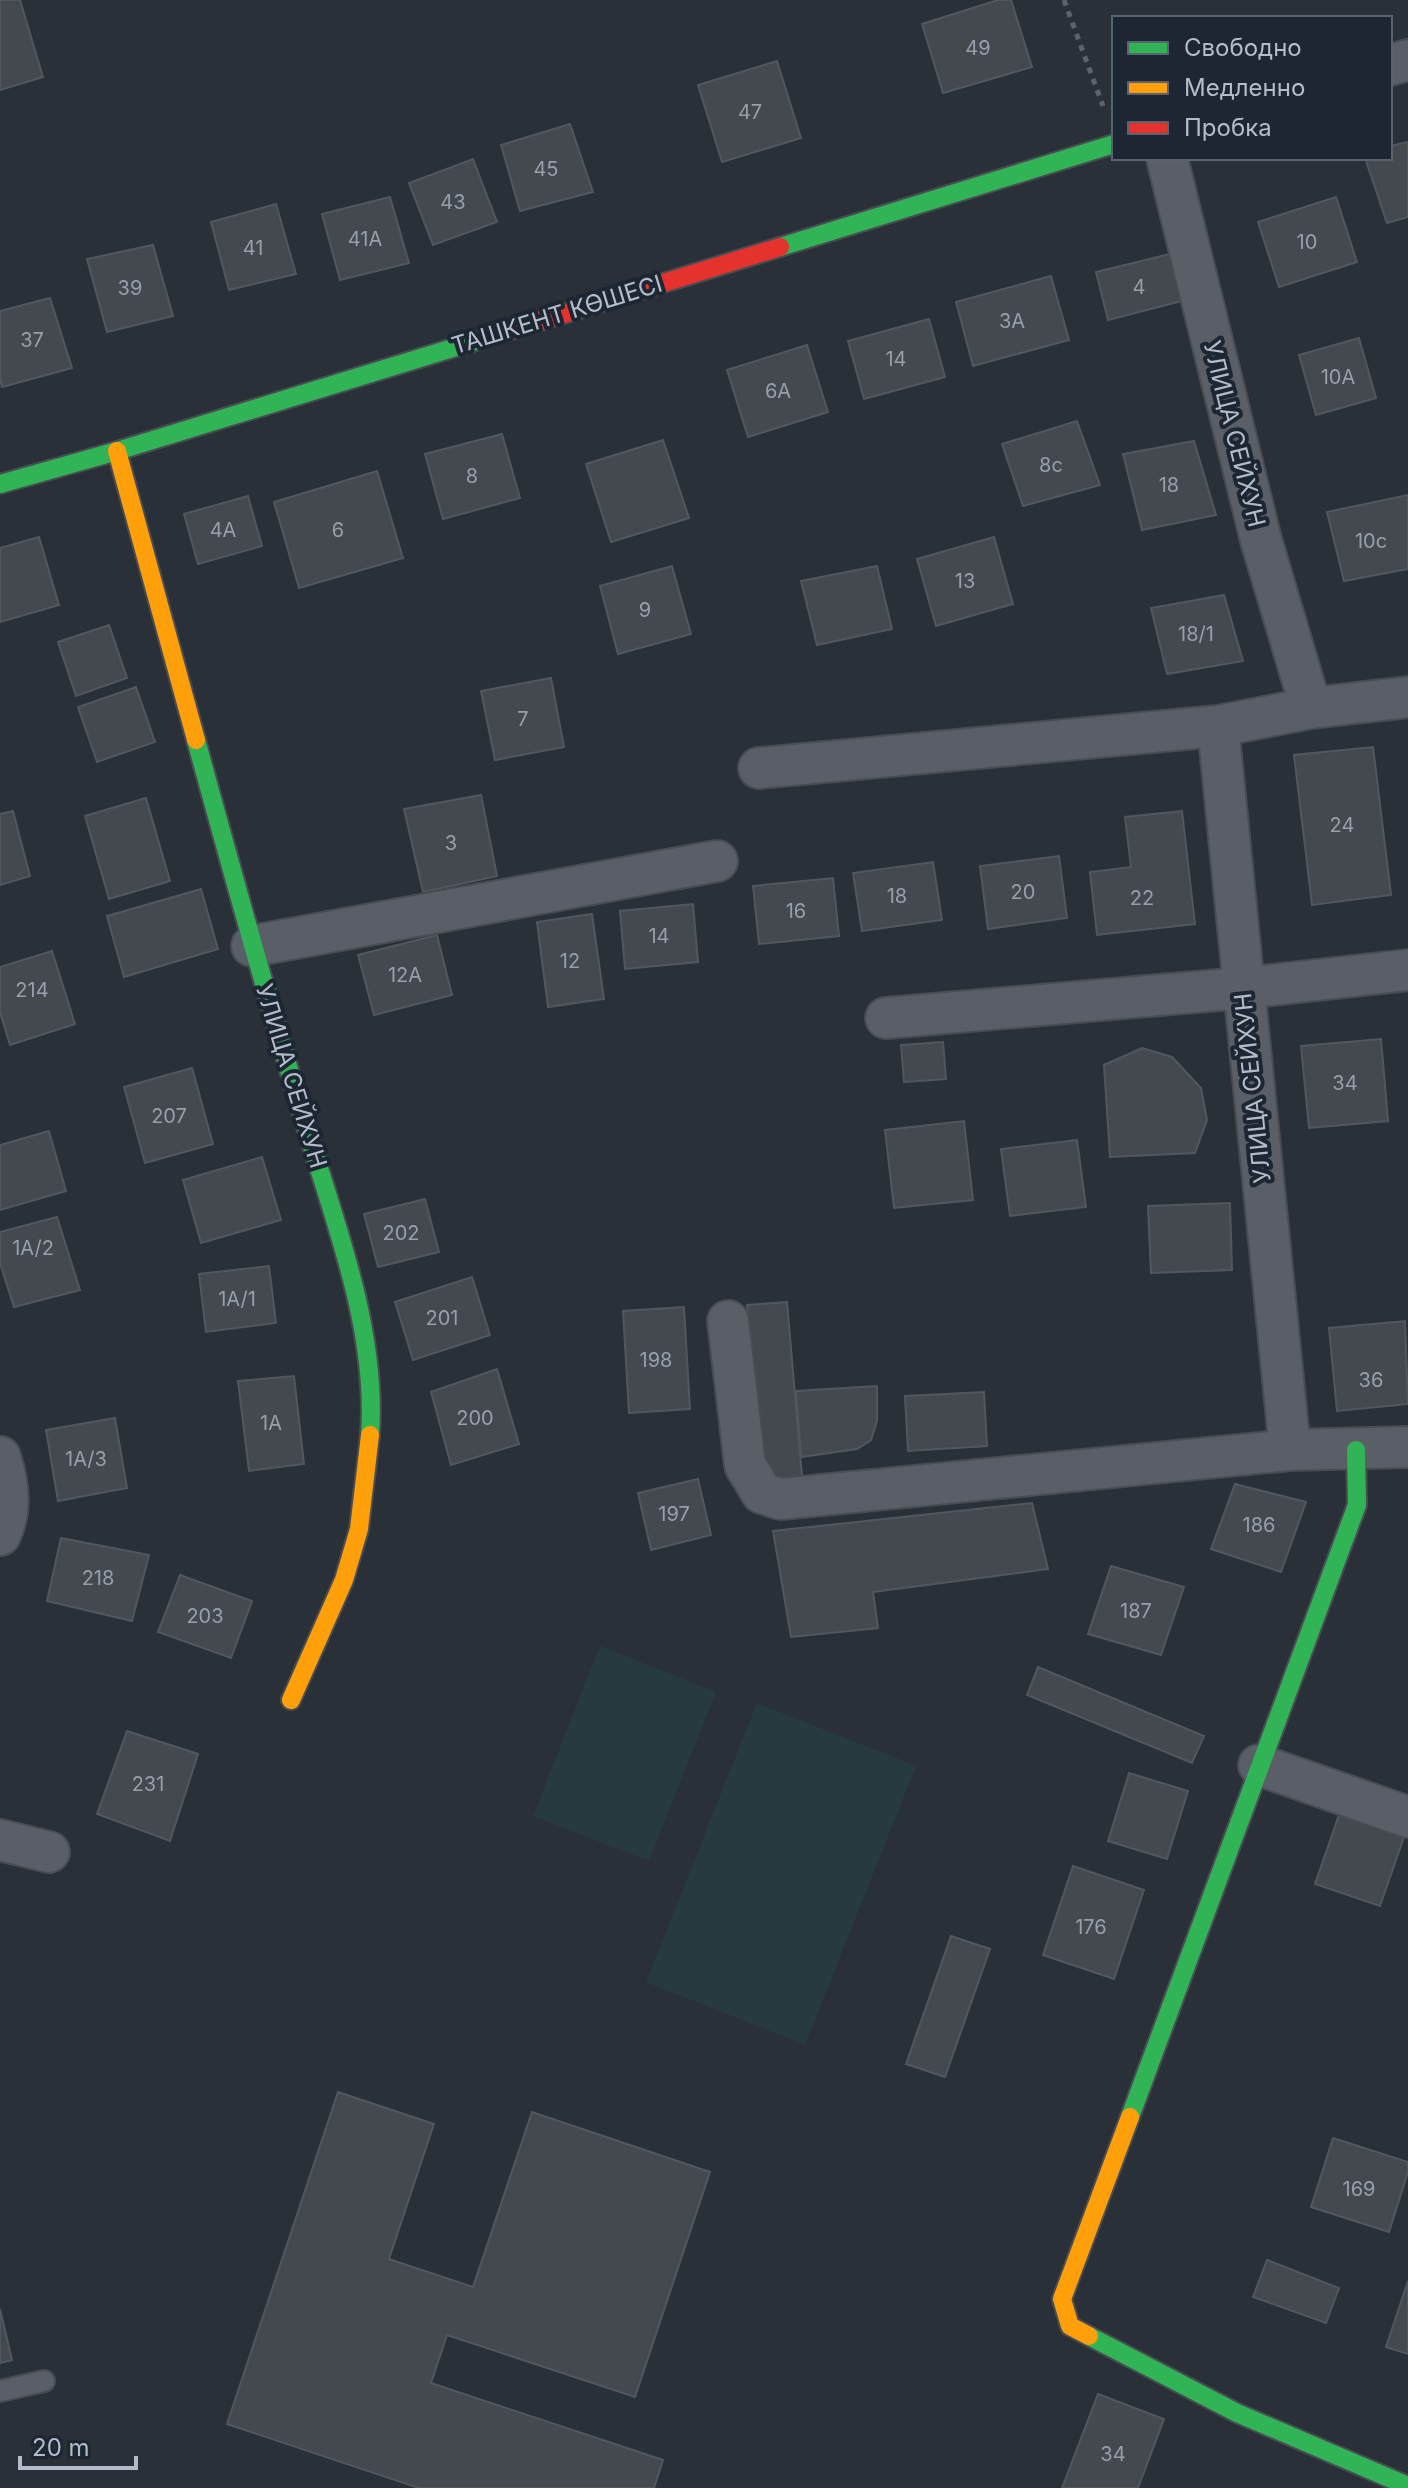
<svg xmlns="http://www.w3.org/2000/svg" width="1408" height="2488" font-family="Inter,sans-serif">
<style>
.green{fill:#273a3e}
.building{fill:#444950;stroke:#52575f;stroke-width:2}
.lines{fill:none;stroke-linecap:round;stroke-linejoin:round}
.lane-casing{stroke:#484c53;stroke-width:24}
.street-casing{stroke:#484c53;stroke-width:44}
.fast-casing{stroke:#484c53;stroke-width:22}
.slow-casing{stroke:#484c53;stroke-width:22}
.jam-casing{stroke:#484c53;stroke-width:22}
.path{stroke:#5d636a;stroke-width:5;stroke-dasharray:6 6;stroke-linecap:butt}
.lane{stroke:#5a5e66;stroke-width:20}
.street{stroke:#5a5e66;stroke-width:40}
.fast{stroke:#30b455;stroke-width:18}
.slow{stroke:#ff9f0a;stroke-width:18}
.jam{stroke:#e5322d;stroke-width:18}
.labels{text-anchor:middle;stroke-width:8;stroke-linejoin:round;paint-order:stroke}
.number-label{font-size:20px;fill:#989fab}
.street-label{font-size:24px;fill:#b4bcc9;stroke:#1d2633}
</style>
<rect width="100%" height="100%" fill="#2a3038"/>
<path class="green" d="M600,1646L716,1692L649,1861L533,1816Z
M757,1703L916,1766L805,2045L646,1982Z"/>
<path class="building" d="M0,0H20L43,77L0,90Z
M998,0H1011L1032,67L943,93L922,24Z
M777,61L801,138L722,162L698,85Z
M570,124L593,192L520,211L501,145Z
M1408,142V217L1387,223L1365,158H1390V146Z
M473,159L497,222L433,245L409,183Z
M390,197L409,263L340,280L322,214Z
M1336,197L1357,262L1279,287L1258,222Z
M276,204L296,274L229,290L211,222Z
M153,245L173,316L107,332L87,259Z
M1170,254L1182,301L1108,320L1096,272Z
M1051,276L1069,340L973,366L956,302Z
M50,298L72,368L2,387L0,379V311Z
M929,319L945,377L864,399L848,341Z
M1359,338L1376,398L1316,415L1299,355Z
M807,345L828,412L748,437L727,370Z
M1077,421L1100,485L1023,506L1002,444Z
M502,434L520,498L443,519L425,454Z
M663,440L689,518L611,542L586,464Z
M1194,441L1216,515L1142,530L1123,454Z
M377,471L403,558L299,588L274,502Z
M1408,495V569L1344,581L1327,512Z
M248,496L262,546L198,564L184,514Z
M39,537L59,605L0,622V548Z
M994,537L1013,604L936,626L917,559Z
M672,566L691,634L618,654L600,586Z
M877,566L892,629L817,645L801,581Z
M1224,595L1243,661L1167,674L1151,608Z
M109,625L127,678L76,696L58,642Z
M551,678L564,747L495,760L481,691Z
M136,687L155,742L97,762L78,707Z
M1373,747L1391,895L1312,905L1294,755Z
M481,795L497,876L423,892L404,809Z
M146,798L170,881L109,899L85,816Z
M13,811L30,876L0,885V814Z
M1182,811L1195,924L1097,935L1090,872L1131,867L1125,817Z
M1059,856L1067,918L988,929L980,866Z
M933,862L942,920L862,931L853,873Z
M833,878L839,936L759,944L753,886Z
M201,889L218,949L124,977L107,916Z
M693,904L698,962L625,969L620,911Z
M592,914L604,999L548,1007L537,922Z
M437,935L452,995L374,1015L358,955Z
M52,951L75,1024L10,1045L0,1012V967Z
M1381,1039L1388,1121L1309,1128L1301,1046Z
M943,1042L946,1079L904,1082L901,1045Z
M1142,1048L1172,1057L1201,1088L1207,1120L1195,1153L1110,1157L1104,1065Z
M192,1068L213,1144L145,1163L124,1087Z
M964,1121L973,1200L894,1208L885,1130Z
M49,1131L66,1191L0,1210V1145Z
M1077,1140L1086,1207L1010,1216L1001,1149Z
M262,1157L281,1220L201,1243L183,1180Z
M425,1199L439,1252L378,1267L364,1214Z
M1230,1203L1232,1270L1151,1273L1148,1206Z
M57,1217L80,1290L14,1307L0,1263V1232Z
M269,1266L276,1323L206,1332L199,1274Z
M472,1277L490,1335L413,1360L395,1302Z
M787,1302L802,1476L761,1479L747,1305Z
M684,1307L690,1409L629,1413L623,1311Z
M1405,1321L1408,1404L1337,1411L1329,1328Z
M497,1369L519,1444L451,1465L431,1392Z
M294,1376L304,1464L249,1471L238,1381Z
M877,1386V1421L871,1440L857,1449L801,1457L796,1391Z
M984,1392L987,1446L908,1451L905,1396Z
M115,1418L127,1488L58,1501L46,1430Z
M698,1479L711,1535L651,1550L638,1493Z
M1235,1484L1306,1502L1281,1572L1211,1549Z
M1032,1503L1048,1569L873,1592L878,1628L791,1637L773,1531Z
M61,1538L149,1555L132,1621L47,1601Z
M1111,1566L1184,1587L1161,1655L1088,1634Z
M180,1575L252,1601L231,1658L158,1632Z
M1038,1667L1204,1736L1192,1763L1027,1695Z
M127,1731L198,1754L170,1841L97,1814Z
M1129,1773L1188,1791L1167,1859L1108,1841Z
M1340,1812L1405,1834L1380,1906L1315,1884Z
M1073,1866L1144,1890L1114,1979L1043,1955Z
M951,1936L990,1949L945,2077L906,2064Z
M338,2092L434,2124L389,2259L473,2287L532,2112L710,2172L635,2397L447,2335L431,2383L663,2460L654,2488H419L227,2424Z
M1333,2138L1408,2162V2172L1389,2232L1311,2207Z
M1267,2260L1339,2288L1326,2323L1253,2297Z
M1408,2281V2354L1386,2347Z
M0,2309L12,2360L0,2363Z
M1098,2394L1164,2419L1138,2488H1062Z"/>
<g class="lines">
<g class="lane-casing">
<path id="lane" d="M0,2391L44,2381"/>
</g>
<g class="street-casing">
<path id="street" d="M1390,65L1408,60
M1167,158L1261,540L1311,708
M1218,726L1290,1450
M759,768L1218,726L1311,708L1408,697
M252,946L717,861
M886,1018L1243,988L1408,970
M728,1321L745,1465L762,1493L780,1499L1290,1450L1408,1447
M0,1457C9,1484 12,1510 0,1535
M1259,1765L1408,1817
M0,1840L49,1852"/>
</g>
<g class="fast-casing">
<path id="fast" d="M780,247L1114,144
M0,484L117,451L482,339
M196,740C230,864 264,987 301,1110C331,1213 378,1326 370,1435
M1130,2117L1357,1505L1356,1450
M1089,2336L1237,2413L1408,2486"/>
</g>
<g class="slow-casing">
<path id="slow" d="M117,451L196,740
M291,1700L344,1580L359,1529L370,1435
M1089,2336L1070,2326L1062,2299L1130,2117"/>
</g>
<g class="jam-casing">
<path id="jam" d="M482,339L780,247"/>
</g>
<path class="path" d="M1064,0L1103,106"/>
<use href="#lane" class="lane"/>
<use href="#street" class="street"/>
<use href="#fast" class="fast"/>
<use href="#slow" class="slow"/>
<use href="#jam" class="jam"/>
</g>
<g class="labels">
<g class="number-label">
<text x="978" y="55">49</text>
<text x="750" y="119">47</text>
<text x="546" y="176">45</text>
<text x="453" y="209">43</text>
<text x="365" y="246">41А</text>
<text x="1307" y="249">10</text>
<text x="253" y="255">41</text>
<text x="1139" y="294">4</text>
<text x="130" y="295">39</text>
<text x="1012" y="328">3А</text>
<text x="32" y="347">37</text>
<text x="896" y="366">14</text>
<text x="1338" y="384">10А</text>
<text x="778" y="398">6А</text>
<text x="1051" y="472">8с</text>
<text x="472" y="483">8</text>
<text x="1169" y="492">18</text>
<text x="223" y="537">4А</text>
<text x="338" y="537">6</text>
<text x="1371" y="548">10с</text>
<text x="965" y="588">13</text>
<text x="645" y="617">9</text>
<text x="1196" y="641">18/1</text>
<text x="523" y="726">7</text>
<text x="1342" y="832">24</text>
<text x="451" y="850">3</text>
<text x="1023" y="899">20</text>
<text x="897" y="903">18</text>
<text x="1142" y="905">22</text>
<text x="796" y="918">16</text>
<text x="659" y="943">14</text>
<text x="570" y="968">12</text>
<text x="405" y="982">12А</text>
<text x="32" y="997">214</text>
<text x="1345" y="1090">34</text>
<text x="169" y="1123">207</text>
<text x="401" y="1240">202</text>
<text x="33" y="1255">1А/2</text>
<text x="237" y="1306">1А/1</text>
<text x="442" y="1325">201</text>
<text x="656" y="1367">198</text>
<text x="1371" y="1387">36</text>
<text x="475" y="1425">200</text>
<text x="271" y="1430">1А</text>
<text x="86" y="1466">1А/3</text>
<text x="674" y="1521">197</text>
<text x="1259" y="1532">186</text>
<text x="98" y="1585">218</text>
<text x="1136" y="1618">187</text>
<text x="205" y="1623">203</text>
<text x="148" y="1791">231</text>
<text x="1091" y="1934">176</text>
<text x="1359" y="2196">169</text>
<text x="1113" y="2461">34</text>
</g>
<g class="street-label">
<text transform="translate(557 315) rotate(-17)" y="8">ТАШКЕНТ КӨШЕСІ</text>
<text transform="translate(1234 434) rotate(76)" y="8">УЛИЦА СЕЙХУН</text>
<text transform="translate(291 1076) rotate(73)" y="8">УЛИЦА СЕЙХУН</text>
<text transform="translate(1253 1088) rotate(-96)" y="8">УЛИЦА СЕЙХУН</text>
</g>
</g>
<rect x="1112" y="16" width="280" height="144" fill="#1d2633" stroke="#59626f" stroke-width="2"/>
<rect x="1128" y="42" width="40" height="12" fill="#30b455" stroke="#59626f" stroke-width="2"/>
<text x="1184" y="56" font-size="24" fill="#b4bcc9">Свободно</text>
<rect x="1128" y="82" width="40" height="12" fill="#ff9f0a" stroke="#59626f" stroke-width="2"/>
<text x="1184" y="96" font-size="24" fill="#b4bcc9">Медленно</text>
<rect x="1128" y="122" width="40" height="12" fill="#e5322d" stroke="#59626f" stroke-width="2"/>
<text x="1184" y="136" font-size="24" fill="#b4bcc9">Пробка</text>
<path d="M20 2456v12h116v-12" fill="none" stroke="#b4bcc9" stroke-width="4"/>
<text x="32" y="2456" font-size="24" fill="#b4bcc9" stroke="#1d2633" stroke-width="6" paint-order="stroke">20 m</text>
</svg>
